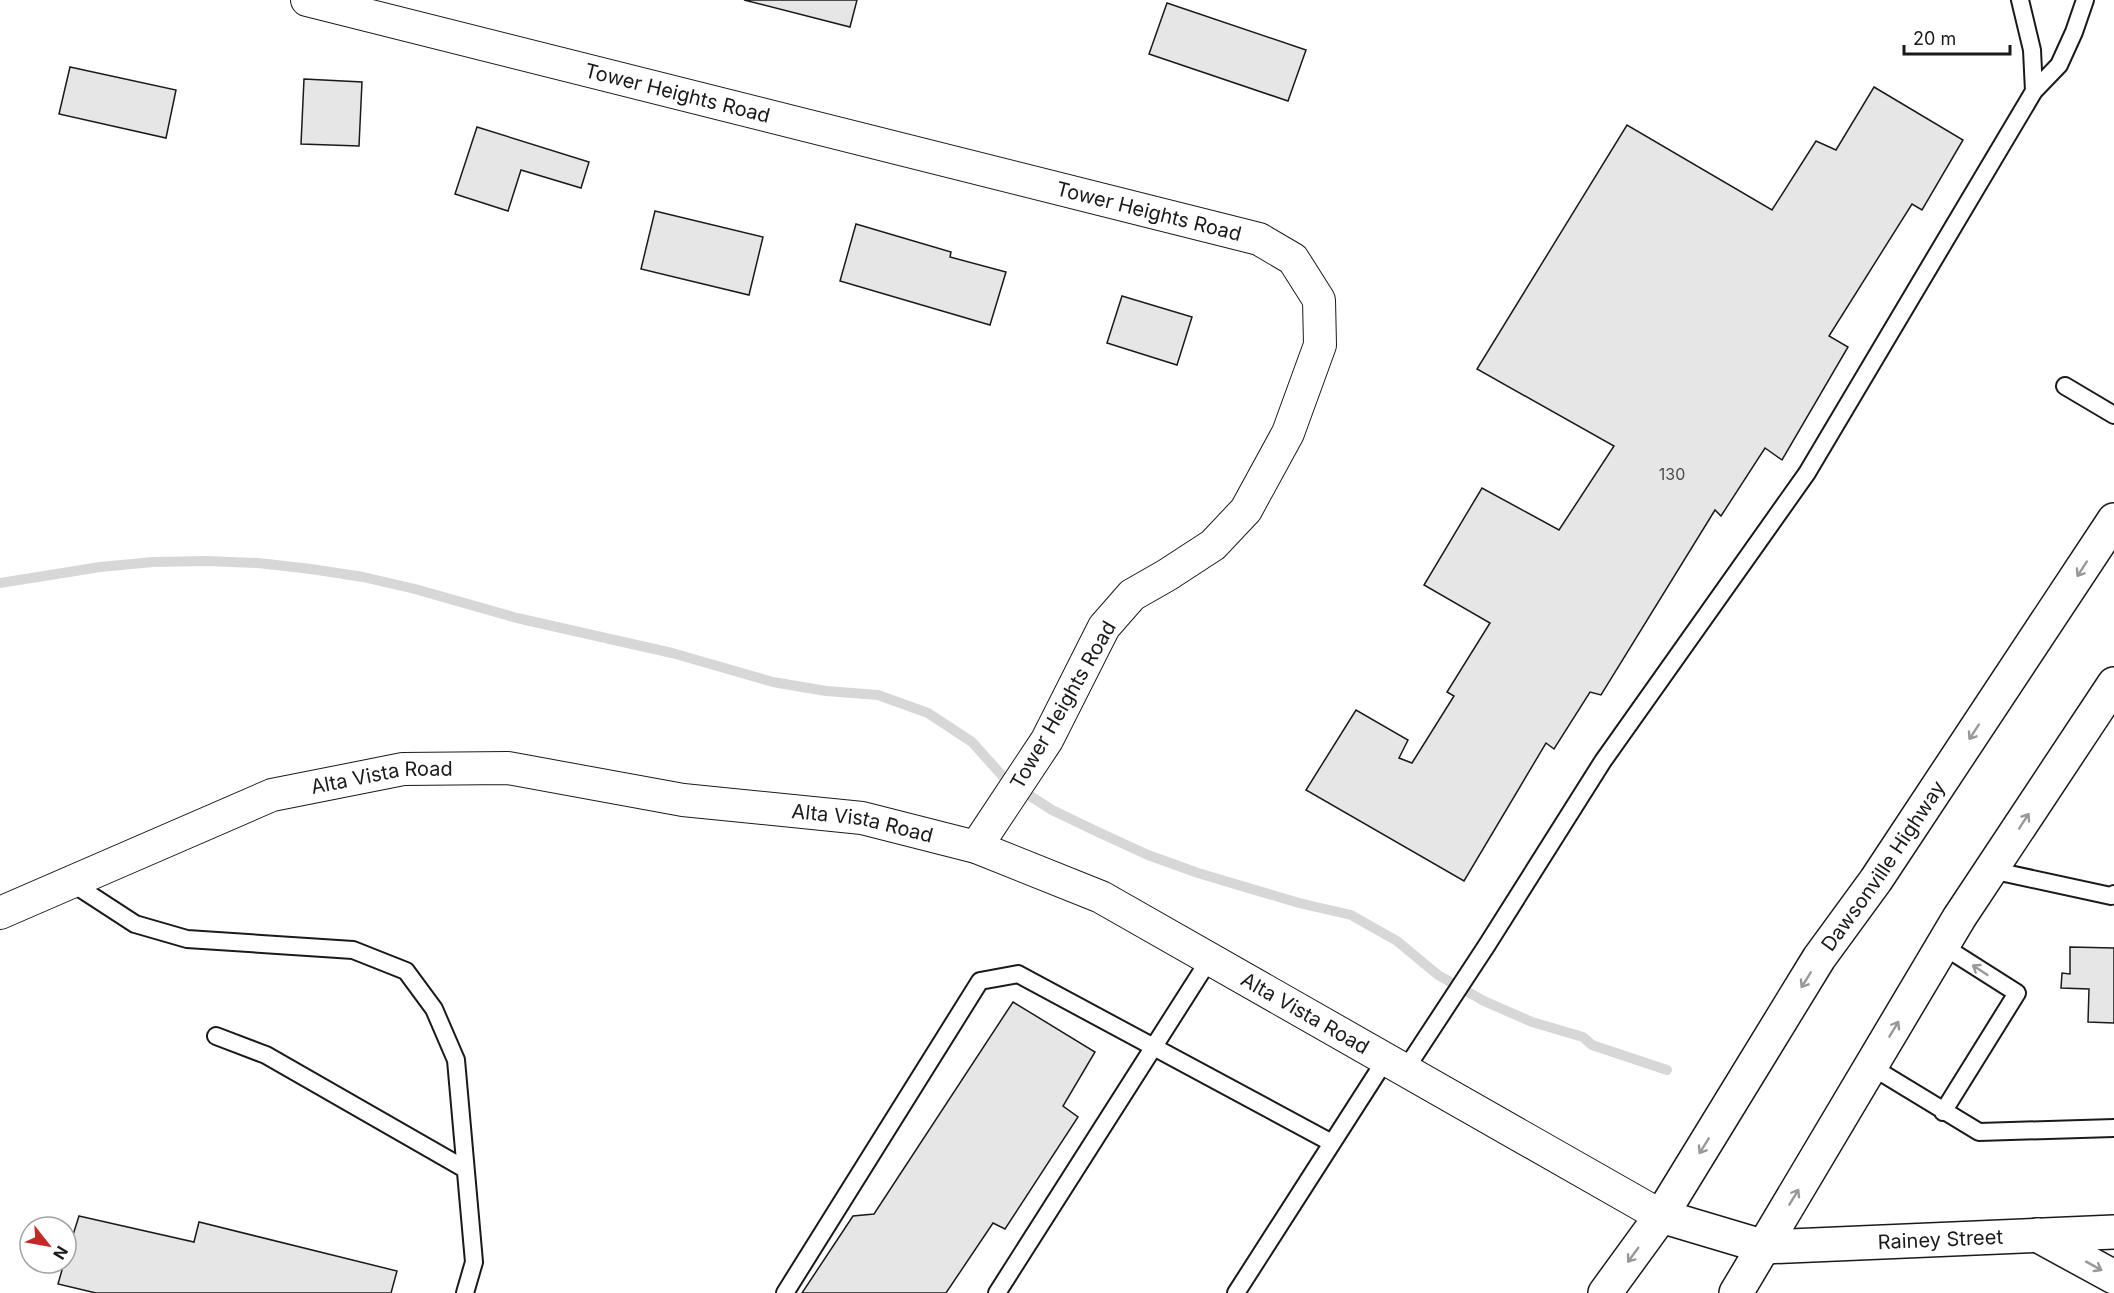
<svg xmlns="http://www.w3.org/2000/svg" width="2114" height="1293" font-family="Inter,sans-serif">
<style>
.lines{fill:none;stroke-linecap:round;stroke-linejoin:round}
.stream{stroke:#d7d7d7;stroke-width:10}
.building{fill:#e6e6e6;stroke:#1a1a1a;stroke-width:1.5}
.service-casing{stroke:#1a1a1a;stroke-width:20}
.minor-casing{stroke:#1a1a1a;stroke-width:34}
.tertiary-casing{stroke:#1a1a1a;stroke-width:36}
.primary-casing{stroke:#1a1a1a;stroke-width:36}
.service{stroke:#fff;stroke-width:16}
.minor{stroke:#fff;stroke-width:32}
.tertiary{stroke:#fff;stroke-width:33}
.primary{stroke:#fff;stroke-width:33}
.oneway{stroke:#989898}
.labels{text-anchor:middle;stroke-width:4.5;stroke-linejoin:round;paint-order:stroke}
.number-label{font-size:16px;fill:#4d4d4d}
.street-label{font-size:20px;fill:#1a1a1a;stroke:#fff}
</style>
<rect width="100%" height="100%" fill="#fff"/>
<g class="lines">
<path class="stream" d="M0,583L100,567L153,562L206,561L258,563L311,569L363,577L415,589L517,618L672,653L773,682L826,691L878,695L928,713L972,742L1007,781L1052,810L1100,833L1148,855L1198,873L1299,903L1351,915L1397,941L1438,975L1484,1001L1532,1022L1583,1037L1592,1045L1667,1070"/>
</g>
<path class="building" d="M744,0H857L850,27Z
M1167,3L1306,50L1288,101L1149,54Z
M70,67L176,90L166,138L59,114Z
M304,79L362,82L359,146L301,144Z
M1874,87L1963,140L1922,210L1912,204L1829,336L1848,347L1782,460L1765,448L1721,516L1715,510L1601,695L1590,692L1554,749L1546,743L1464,881L1306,790L1356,710L1408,740L1399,758L1412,763L1454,696L1447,692L1490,623L1424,585L1482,488L1559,530L1614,446L1477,369L1627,125L1772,210L1816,141L1836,150Z
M477,127L589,162L581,188L521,170L508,211L455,194Z
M655,211L763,237L749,295L641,269Z
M856,224L951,252L950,257L1006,272L990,325L840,281Z
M1122,296L1192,317L1177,365L1107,343Z
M2070,947L2114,948V1023L2088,1022L2089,989L2061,988L2062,973L2070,974Z
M1013,1002L1095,1052L1063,1106L1078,1117L1005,1229L993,1223L946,1293H802L853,1216L874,1214Z
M79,1216L194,1242L199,1222L397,1271L391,1293H96L58,1284L64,1263H66V1257Z"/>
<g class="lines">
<g class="service-casing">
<path id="service" d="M2020,0L2032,50L2034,91
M2065,386L2114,415
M1991,870L2111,896L2114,894
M72,883L135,924L187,939L353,950L406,971L434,1009L456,1060L474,1262L465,1293
M1943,946L2017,993L1943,1112
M216,1036L266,1055L465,1169
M1872,1067L1979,1132L2114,1128
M1405,1070L1487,945L1603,761L1807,473L2034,91L2059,65L2074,32L2085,0
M785,1293L980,981L1018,974L1332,1143
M997,1293L1209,960
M1236,1293L1386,1059"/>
</g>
<g class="minor-casing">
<g id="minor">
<path id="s1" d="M307,0L1259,239L1293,259L1319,300L1320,345L1288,433L1246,510L1213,545L1167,575L1132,595L1104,627L1047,740L976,847"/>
<path id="s2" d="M0,913L272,795L403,769L508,768L683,800L862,818L976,847L1101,897L1661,1216"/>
</g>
</g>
<g class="tertiary-casing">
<g id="tertiary">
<path id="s3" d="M1661,1216L1765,1247L2114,1232"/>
<path d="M2037,1235L2114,1277"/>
</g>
</g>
<g class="primary-casing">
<g id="primary">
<path id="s4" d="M1605,1293L1661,1216L1819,958L1876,880L2114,520"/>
<path d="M1736,1293L1959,918L2114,684"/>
</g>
</g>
<use href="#service" class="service"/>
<use href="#minor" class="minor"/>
<use href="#tertiary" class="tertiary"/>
<use href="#primary" class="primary"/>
</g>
<defs><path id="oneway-shaft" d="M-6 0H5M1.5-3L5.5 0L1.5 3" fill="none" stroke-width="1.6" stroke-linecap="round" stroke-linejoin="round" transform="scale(1.5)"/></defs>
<g class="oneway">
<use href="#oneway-shaft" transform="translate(2082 569) rotate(123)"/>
<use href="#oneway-shaft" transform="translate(1974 732) rotate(123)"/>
<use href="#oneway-shaft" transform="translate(2024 821) rotate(-57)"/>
<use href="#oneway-shaft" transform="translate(1980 970) rotate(-147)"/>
<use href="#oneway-shaft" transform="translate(1806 980) rotate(122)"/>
<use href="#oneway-shaft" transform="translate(1894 1029) rotate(-59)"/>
<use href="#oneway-shaft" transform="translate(1704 1146) rotate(122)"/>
<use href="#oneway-shaft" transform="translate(1794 1197) rotate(-59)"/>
<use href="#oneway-shaft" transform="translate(1633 1255) rotate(126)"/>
<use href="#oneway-shaft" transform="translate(2094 1266) rotate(29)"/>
</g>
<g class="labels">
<g class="number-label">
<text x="1672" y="480">130</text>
</g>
<g class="street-label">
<text dy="7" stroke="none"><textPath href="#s1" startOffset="382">Tower Heights Road</textPath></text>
<text dy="7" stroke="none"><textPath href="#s1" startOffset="868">Tower Heights Road</textPath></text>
<text transform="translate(1063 705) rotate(-60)" y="7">Tower Heights Road</text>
<text dy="7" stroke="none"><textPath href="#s2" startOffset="408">Alta Vista Road</textPath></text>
<text dy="7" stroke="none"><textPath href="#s2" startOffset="894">Alta Vista Road</textPath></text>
<text dy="7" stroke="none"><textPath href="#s4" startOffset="510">Dawsonville Highway</textPath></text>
<text dy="7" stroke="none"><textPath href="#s2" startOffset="1380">Alta Vista Road</textPath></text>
<text dy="7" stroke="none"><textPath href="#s3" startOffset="284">Rainey Street</textPath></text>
</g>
</g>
<g transform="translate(48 1245) rotate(121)"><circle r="28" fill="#ffffff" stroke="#a3a3a3" stroke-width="1.5"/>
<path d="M0-4.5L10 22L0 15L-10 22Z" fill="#c62828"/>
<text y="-9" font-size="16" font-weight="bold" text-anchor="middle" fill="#1a1a1a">N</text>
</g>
<path d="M1904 45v9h106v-9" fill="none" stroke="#1a1a1a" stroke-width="3"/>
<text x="1913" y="45" font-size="18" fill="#1a1a1a" stroke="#ffffff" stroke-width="4.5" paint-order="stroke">20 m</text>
</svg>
